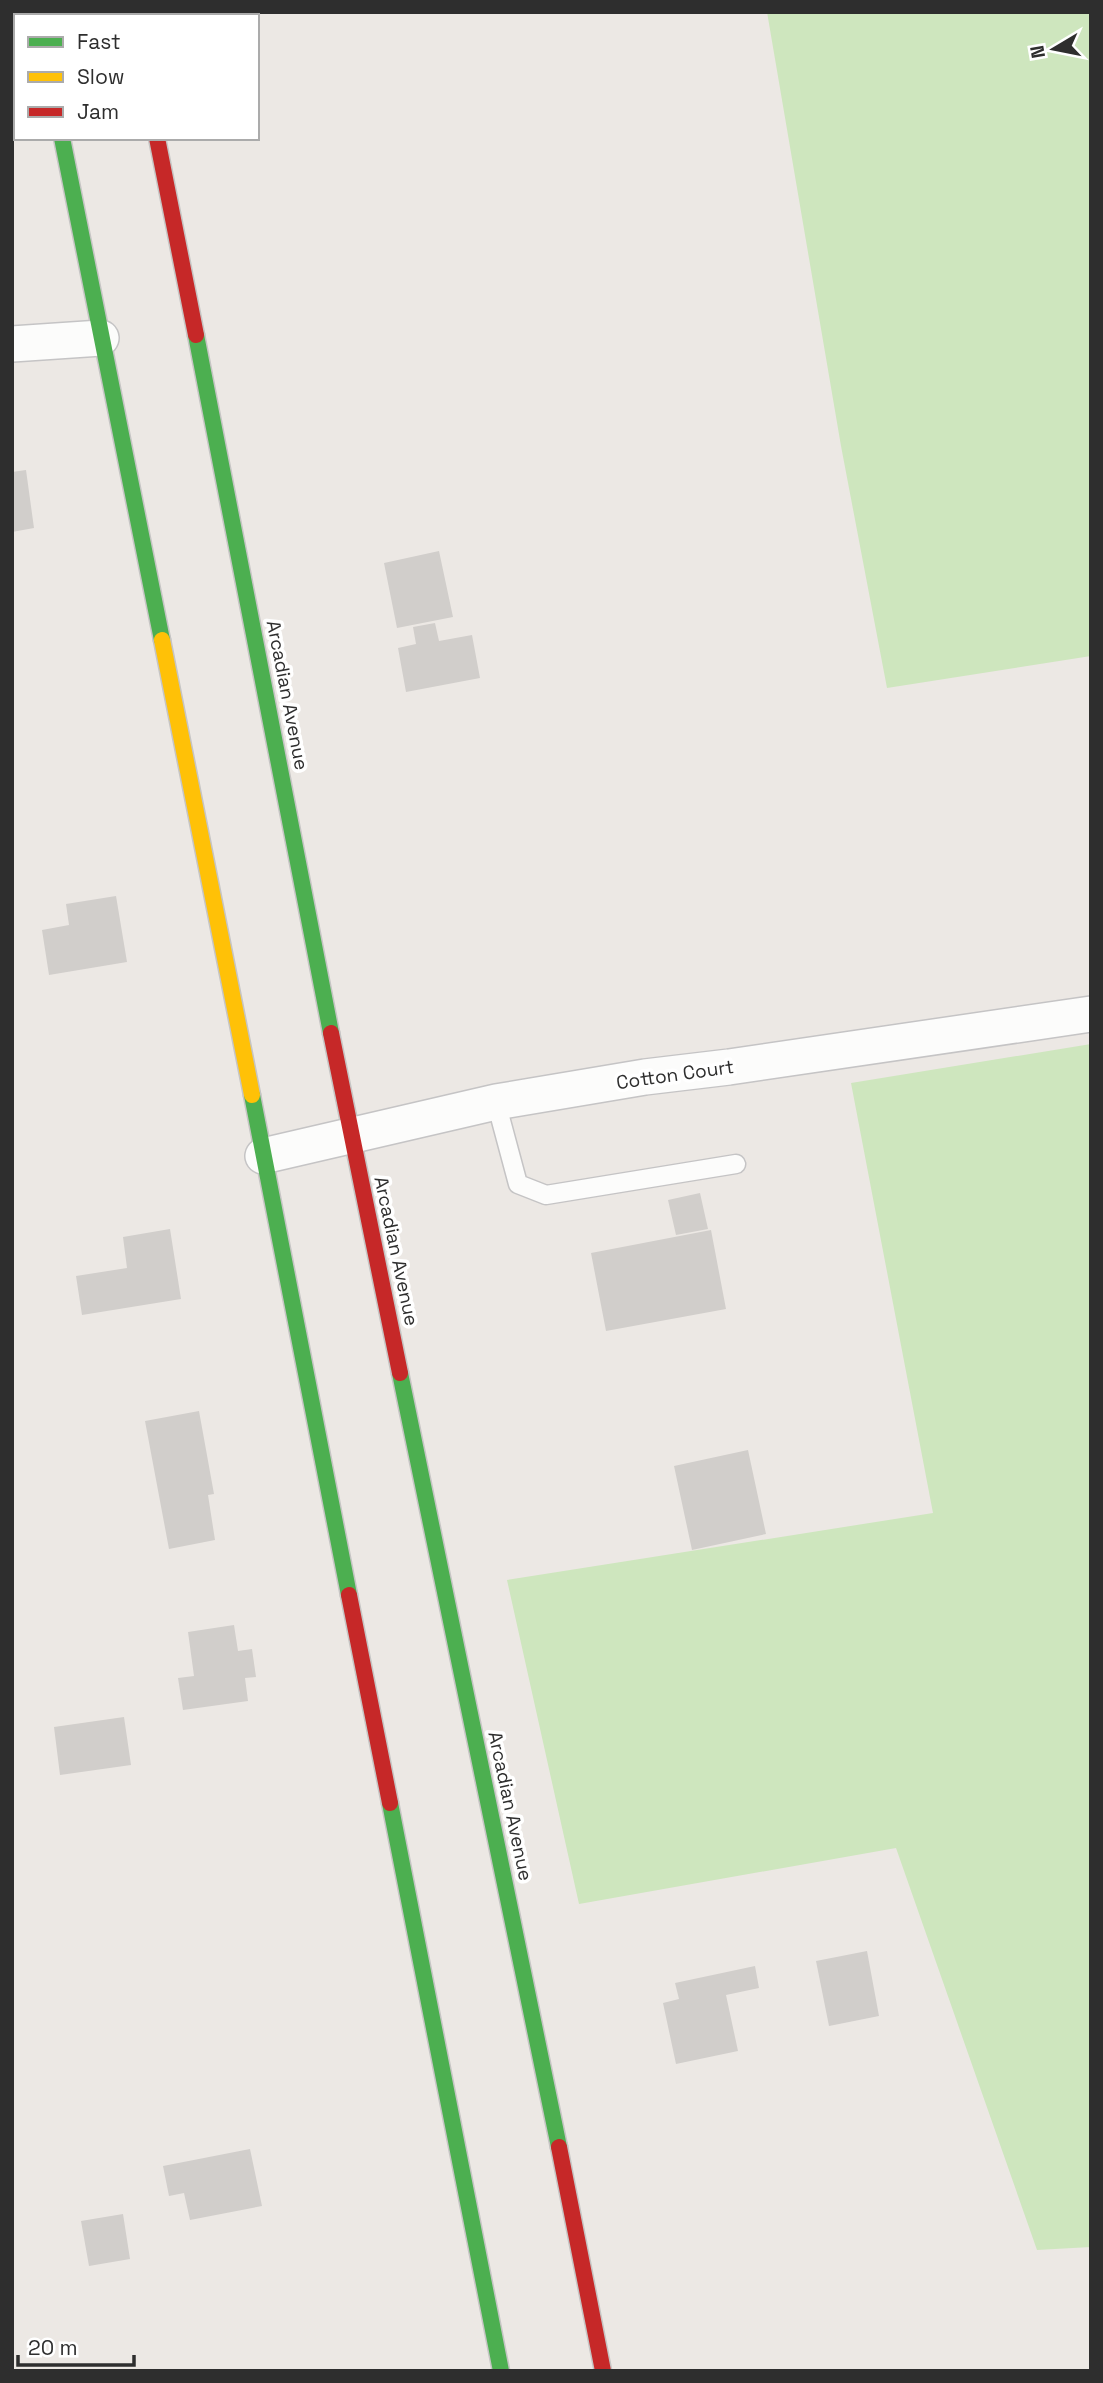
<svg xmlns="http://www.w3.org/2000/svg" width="1103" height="2383" font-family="'Space Grotesk',sans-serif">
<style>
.green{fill:#cee6be}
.building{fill:#d1cecb}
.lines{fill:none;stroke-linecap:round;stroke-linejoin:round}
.lane-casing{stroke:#c5c4c5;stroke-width:21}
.street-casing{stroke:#c5c4c5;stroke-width:38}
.fast-casing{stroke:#c6c5c4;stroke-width:19}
.slow-casing{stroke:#c6c5c4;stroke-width:19}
.jam-casing{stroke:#c6c5c4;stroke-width:19}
.lane{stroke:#fcfcfb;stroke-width:18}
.street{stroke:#fcfcfb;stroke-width:35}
.fast{stroke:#4caf50;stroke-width:16}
.slow{stroke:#ffc107;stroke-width:16}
.jam{stroke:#c62828;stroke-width:16}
.labels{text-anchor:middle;stroke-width:7;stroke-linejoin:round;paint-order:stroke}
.street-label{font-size:19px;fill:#2e2e2e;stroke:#fff}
</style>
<rect width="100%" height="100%" fill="#ece8e4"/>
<path class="green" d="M767,12H1091V656L887,688L841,446Z
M1091,1044V2247L1037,2250L896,1848L579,1904L507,1580L933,1513L851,1083Z"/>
<path class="building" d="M26,470L34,528L12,532V472Z
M439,551L453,617L397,628L384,563Z
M435,623L439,641L472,635L480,678L406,692L398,648L416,644L413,627Z
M116,896L127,962L49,975L42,930L69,925L66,904Z
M700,1193L708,1229L676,1235L668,1200Z
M170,1229L181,1299L82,1315L76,1276L127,1268L123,1237Z
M711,1230L726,1309L606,1331L591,1253Z
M199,1411L214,1494L208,1495L215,1540L169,1549L145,1421Z
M748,1450L766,1534L692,1550L674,1466Z
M234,1625L238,1651L252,1649L256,1677L245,1678L248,1701L183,1710L178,1678L194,1676L188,1632Z
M124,1717L131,1765L60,1775L54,1727Z
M867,1951L879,2016L829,2026L816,1961Z
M755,1966L759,1988L726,1995L738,2051L676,2064L663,2003L679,1999L675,1983Z
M250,2149L262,2206L190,2220L184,2193L169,2196L163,2166Z
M123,2214L130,2259L89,2266L81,2221Z"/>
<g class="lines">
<g class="lane-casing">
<path id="lane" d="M496,1102L518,1184L546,1195L736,1164"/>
</g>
<g class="street-casing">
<path id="street" d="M12,344L101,338
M263,1156L496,1102L645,1077L729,1067L1091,1014"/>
</g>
<g class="fast-casing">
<path id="fast" d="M131,12L132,16
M62,138L162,640
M196,335L331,1033
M252,1095L349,1595
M400,1373L559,2147
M390,1803L501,2371"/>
</g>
<g class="slow-casing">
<path id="slow" d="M162,640L252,1095"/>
</g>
<g class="jam-casing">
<path id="jam" d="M37,12V16
M157,138L196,335
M331,1033L400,1373
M349,1595L390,1803
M559,2147L603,2371"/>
</g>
<use href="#lane" class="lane"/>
<use href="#street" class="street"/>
<use href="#fast" class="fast"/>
<use href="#slow" class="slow"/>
<use href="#jam" class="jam"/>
</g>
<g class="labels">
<g class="street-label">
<text transform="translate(288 695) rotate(79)" y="7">Arcadian Avenue</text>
<text transform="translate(675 1074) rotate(-8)" y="7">Cotton Court</text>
<text transform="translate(397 1251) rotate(78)" y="7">Arcadian Avenue</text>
<text transform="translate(511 1806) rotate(78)" y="7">Arcadian Avenue</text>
</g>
</g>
<rect width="1103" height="2383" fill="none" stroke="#2e2e2e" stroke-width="28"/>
<rect x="14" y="14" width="245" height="126" fill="#ffffff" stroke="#ababab" stroke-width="2"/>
<rect x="28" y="37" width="35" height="10" fill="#4caf50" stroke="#ababab" stroke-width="2"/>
<text x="77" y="49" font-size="21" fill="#2e2e2e">Fast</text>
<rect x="28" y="72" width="35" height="10" fill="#ffc107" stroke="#ababab" stroke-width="2"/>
<text x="77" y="84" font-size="21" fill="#2e2e2e">Slow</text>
<rect x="28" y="107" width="35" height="10" fill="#c62828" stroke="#ababab" stroke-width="2"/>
<text x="77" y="119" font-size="21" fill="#2e2e2e">Jam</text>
<g transform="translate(1054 49) rotate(260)" stroke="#ffffff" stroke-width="5" paint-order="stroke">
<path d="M0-5L12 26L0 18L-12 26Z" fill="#2e2e2e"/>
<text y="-10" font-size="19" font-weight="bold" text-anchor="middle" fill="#2e2e2e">N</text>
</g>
<path d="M18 2355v10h116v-10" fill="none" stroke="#2e2e2e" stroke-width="3.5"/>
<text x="28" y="2355" font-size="21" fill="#2e2e2e" stroke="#ffffff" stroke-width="5" paint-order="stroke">20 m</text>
</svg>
